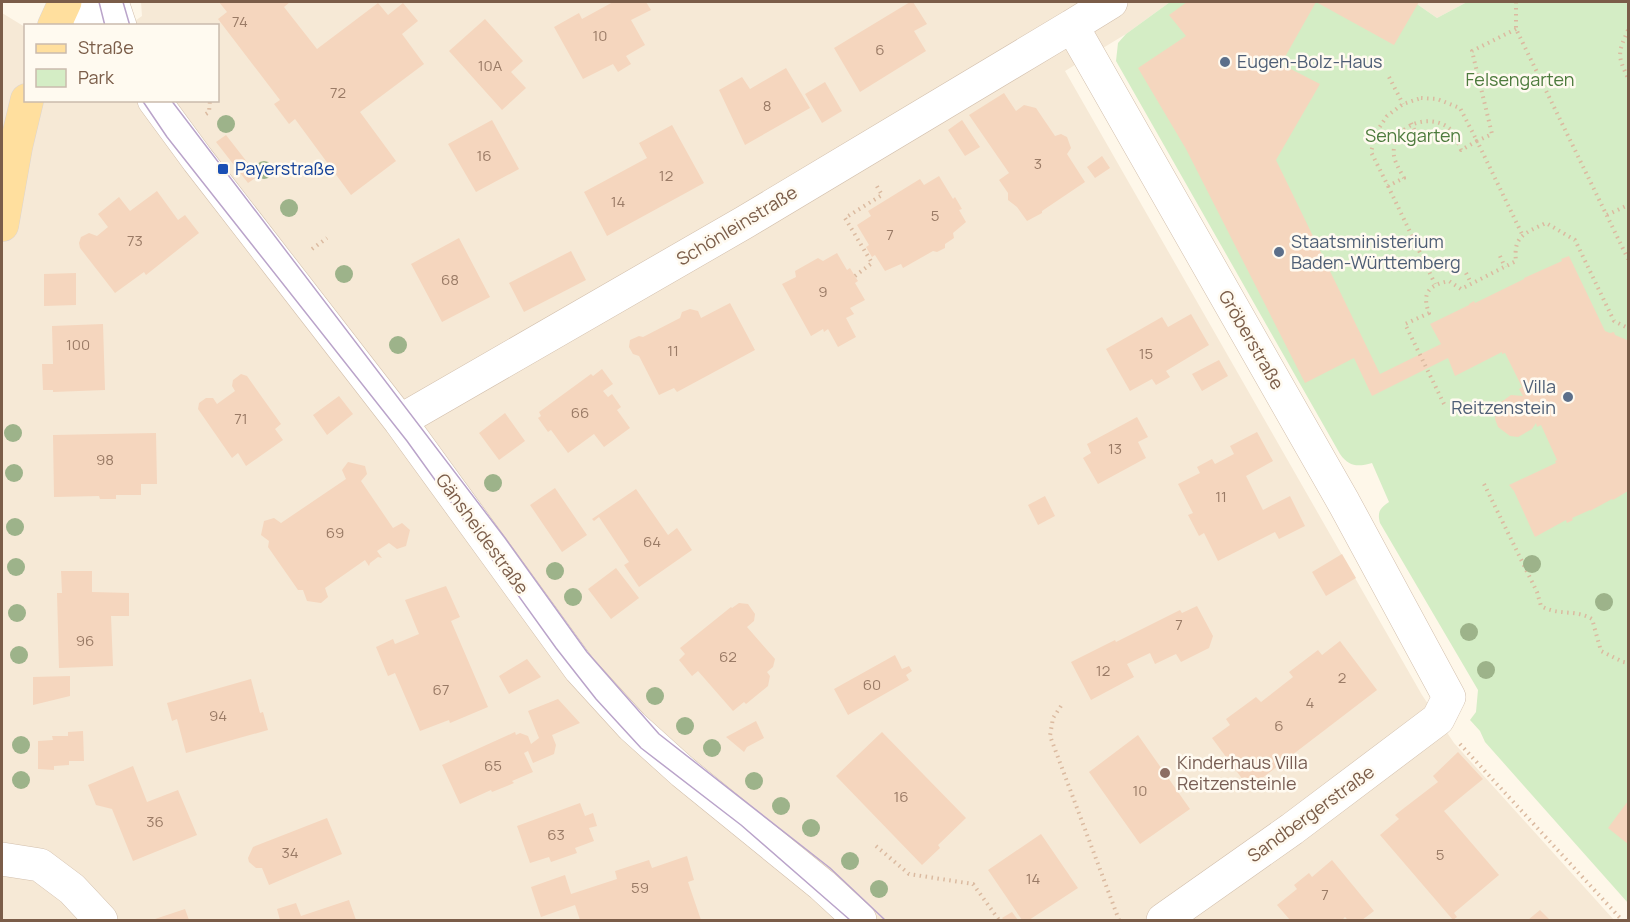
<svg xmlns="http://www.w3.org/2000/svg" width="1630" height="922" font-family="Manrope,sans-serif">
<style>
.residential{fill:#f6e9d6}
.green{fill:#d4edc5}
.building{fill:#f5d6be}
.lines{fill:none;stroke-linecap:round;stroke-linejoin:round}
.minor-casing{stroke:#d2bfac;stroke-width:34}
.major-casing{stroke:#ddd5d0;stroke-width:34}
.path{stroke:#dbbaa0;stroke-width:4;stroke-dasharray:1.5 4.5;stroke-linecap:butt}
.minor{stroke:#fff;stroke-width:33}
.major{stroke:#ffdf9e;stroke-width:33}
.tram{stroke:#baa4ca;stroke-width:1.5}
.tree{fill:#9db38a}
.service-dot{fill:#5c6f8a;stroke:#fffaf0;stroke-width:2}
.transit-dot{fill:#1a4fb4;stroke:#fffaf0;stroke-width:2}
.education-dot{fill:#8d6e63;stroke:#fffaf0;stroke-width:2}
.labels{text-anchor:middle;stroke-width:5;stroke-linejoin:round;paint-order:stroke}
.number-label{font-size:15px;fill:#9a7b66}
.service-label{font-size:18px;fill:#4e5e75;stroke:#fffaf0;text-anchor:start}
.park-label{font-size:18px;fill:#4d7b3d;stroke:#fffaf0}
.transit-label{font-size:18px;fill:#164399;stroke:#fffaf0;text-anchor:start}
.street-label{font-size:18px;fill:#7b5d49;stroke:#fffaf0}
.education-label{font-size:18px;fill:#785e54;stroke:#fffaf0;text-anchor:start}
</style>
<rect width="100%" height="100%" fill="#fef7e9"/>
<path class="residential" d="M141,2H1170L1126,34L1065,71L1422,695L1454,743L1614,920H2V13L25,27L26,100H218V26L129,25L142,16Z
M1414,2H1467L1437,18Z"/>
<path class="green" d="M1170,2H1414L1437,18L1467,2H1628V903L1485,742L1480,731L1470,720L1476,712L1478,690L1380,523C1377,512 1380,508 1389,502L1372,463C1358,467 1349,467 1340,454L1116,61L1118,43L1126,34Z"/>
<path class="building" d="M219,2H290L284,7L317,49L378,3L388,15L403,3L418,21L402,34L424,64L360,112L396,161L351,195L295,119L289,124L274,104L280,100L218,19L227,12Z
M613,2H646L651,10L631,20L645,45L626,56L631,64L618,72L613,64L583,79L554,27L579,13L582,19Z
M910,2H913L927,24L914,31L926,51L860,92L834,48Z
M1187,2H1419L1394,45L1316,2L1281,64L1320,84L1276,160L1380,374L1441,344L1430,324L1469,305V304L1474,301L1475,303L1524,279V278L1562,261L1561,259L1569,256L1605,331L1610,333L1614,332L1615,335L1627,340L1628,339V491L1613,500L1612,499L1590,511V510L1572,518L1573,520L1567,523L1566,520L1535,537L1514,491L1509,485L1556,463L1555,461L1557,460L1541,425L1537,427L1536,423L1532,429L1518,437L1510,436L1498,427L1495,419L1497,405L1511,395L1523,396L1519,389L1522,387L1505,353L1502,354V352L1455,376L1448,358L1372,396L1354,358L1305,383L1186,149L1138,68L1186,36L1169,15Z
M485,19L523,61L511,72L526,88L502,110L449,51Z
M786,68L810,108L745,145L719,90L742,77L750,89Z
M825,82L842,111L822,123L805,94Z
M1004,93L1016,111L1024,105L1036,108L1055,136L1061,134L1067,137L1071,148L1067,154L1085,182L1042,211V213L1027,221L1017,207L1008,200V193L999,180L1009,173L969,115Z
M492,120L519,169L476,192L448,144Z
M962,120L980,147L965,156L948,130Z
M672,125L704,183L607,236L584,192L647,158L639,143Z
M226,135L258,176L248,183L216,142Z
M1102,156L1110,168L1095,178L1087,167Z
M939,176L953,199L955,197L962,209L959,210L966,222L953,233L954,238L945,244V248L937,252L933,251L903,268L901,264L885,271L875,255L872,257L866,247L869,245L857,225L871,216L868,211L920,179L924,185Z
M157,191L178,220L185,215L199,233L146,275L144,272L115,293L80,248L79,243L81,237L89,233L97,236L108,227L98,214L119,197L130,211Z
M459,238L490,297L442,322L411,264Z
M571,251L586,280L524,312L509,283Z
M837,253L847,270L850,268L858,281L855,283L865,300L850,308L854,314L846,318L856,337L838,347L828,329L824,332L823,329L811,336L782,284L796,277L795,271L818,258L823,261Z
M76,273V305L44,306V274Z
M730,303L755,350L677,392L674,388L659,395L639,356L633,354L629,347L630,340L639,336L643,337L680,318L682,312L690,309L698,311L701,318Z
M1191,314L1209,345L1166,371L1170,377L1156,385L1152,379L1130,391L1106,349L1162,317L1168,327Z
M103,324L105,390L53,392V390H43L42,364H53L52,326Z
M1219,360L1228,376L1202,391L1192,374Z
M602,369L613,384L603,391L608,397L612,394L621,407L617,410L630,428L604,447L594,434L568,453L551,430L548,432L538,418L541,416L539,412L591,374L593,376Z
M241,374L247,376L281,424L275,429L283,440L246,466L238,453L232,458L198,409L199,403L206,398H213L217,404L235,391L232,386L233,380Z
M339,396L353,414L327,435L313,415Z
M505,413L525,441L499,460L479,433Z
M1137,417L1148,437L1138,442L1146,458L1098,484L1083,458L1091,453L1087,444Z
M1257,432L1273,461L1246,476L1263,510L1290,496L1305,526L1279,539L1275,532L1218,561L1204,533L1199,536L1188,515L1193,513L1178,484L1200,473L1197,467L1212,459L1215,464L1234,454L1230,446Z
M156,433L157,484H141V495H116V499H100L99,496L54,497L53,435Z
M348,462L365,466L367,474L361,481L393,528L402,523L410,530L406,546L397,549L389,543L377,551L382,558L378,557L370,563L369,566L365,560L325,588L328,597L321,603L307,601L303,590H298L268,547L269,541L261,535L264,521L274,518L281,523L346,479L342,470Z
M555,488L587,535L562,552L530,505Z
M636,489L668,535L677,528L692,550L639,587L624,565L629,562L599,517L594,521L592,519Z
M1045,496L1055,516L1038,525L1028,505Z
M1342,554L1356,578L1326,596L1312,572Z
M616,568L639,598L611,619L588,589Z
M61,571H92V592L129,593V616H111L113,666L59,668L57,593H62Z
M446,586L460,617L451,621L488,707L450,723L449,720L420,731L395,673L388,676L376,647L393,639L395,644L419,634L405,600Z
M739,603L748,604L755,614L754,621L747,627L775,659L773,667L767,672L770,676L768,686L746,704L744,702L733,711L698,671L692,676L679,660L685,654L680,648L731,607L732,608Z
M1197,606L1213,636L1209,648L1181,662L1176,654L1155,664L1150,653L1127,664L1134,677L1091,700L1071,662L1115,640L1116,642L1180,610L1182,613Z
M1340,641L1377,690L1249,788L1212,738L1230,725L1226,719L1256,697L1261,702L1293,677L1289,672L1318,650L1322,655Z
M895,655L902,669L909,666L912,671L906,675L909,680L848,715L834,689Z
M527,659L541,677L509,694L499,676Z
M70,676V696L33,705V677Z
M251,679L260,713L263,712L268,730L186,753L177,719L172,721L167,703Z
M558,699L580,723L552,735L556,745L554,754L533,763L528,751L524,753L533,772L512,781L514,783L492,792L491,790L460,804L442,765L515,732L516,735L520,733L528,736L531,744L539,738L528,711Z
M756,721L764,738L747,747L744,752L726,737Z
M83,731L84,761H69V765L54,766V770L38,769V741L53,740L52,736H68V732Z
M882,732L966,818L938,845L940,848L922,865L836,776Z
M1138,735L1190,809L1140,844L1089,772Z
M1458,752L1483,779L1444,811L1499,875L1454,913L1457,917L1453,920L1380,835L1399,819L1395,815L1438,782L1433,776Z
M133,766L147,802L178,790L197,835L133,861L112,809L96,805L88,785Z
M1628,801V844L1608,828Z
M580,803L585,816L593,813L597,826L589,828L594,841L575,848L577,853L551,862L549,857L530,863L517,826Z
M327,818L342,854L269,885L262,868H256L249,862L248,858L253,847Z
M1041,834L1078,888L1029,920H1022L988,870Z
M687,856L694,880L688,882L701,920H599L598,919L580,920L575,905L541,917L531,887L565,875L571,894L617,879L615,871L649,860L652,868Z
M1332,860L1374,911L1362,920H1348L1345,917L1342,920H1290L1277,905L1297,889L1294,885L1309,873L1312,877Z
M349,900L356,920H280L277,909L296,903L301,916Z
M185,909L189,920H152Z
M1540,910L1550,920H1528Z
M1012,912L1018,920H1004L1002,918Z"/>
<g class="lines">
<g class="minor-casing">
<path id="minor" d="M78,2L97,26
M112,2L120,26
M1111,2L1072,26L1344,503L1449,697L1438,719L1292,829L1163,920
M154,100L198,160L400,421L580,669L632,726L683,772L822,885L860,920
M400,421L745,222L1072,26
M2,859L40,865L72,889L101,920"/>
</g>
<g class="major-casing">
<path id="major" d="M54,26L65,2
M2,225L16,146L27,100"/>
</g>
<path class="path" d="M1516,2V29L1628,259
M1516,29L1472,51L1492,134L1477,141L1522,234
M1628,30C1618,53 1617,55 1628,78
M1389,77L1403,104
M1421,98L1437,99L1460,108L1477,141L1461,150C1458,143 1455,133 1450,129C1429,111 1390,126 1394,156C1395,163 1401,172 1404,178L1388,186L1371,152L1377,131L1387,116L1403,104Z
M206,114L209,112L210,100
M1411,123L1420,142
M1388,186L1435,284
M1607,215L1628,205
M312,249L327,238
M1500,256L1505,267
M1466,273L1471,283
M855,276L872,263L845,218L882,195L875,183
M1444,404L1405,324L1429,313C1421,292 1430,285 1449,281L1461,289L1516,261C1513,236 1525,233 1546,223L1575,240L1614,321L1628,328
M1484,484L1537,592L1541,606C1558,616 1576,609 1592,619L1601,651L1623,662L1628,663
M1061,706L1053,718L1050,736L1119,920
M1460,744L1622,920
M876,846L909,874L973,884L999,920"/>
<use href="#minor" class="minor"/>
<use href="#major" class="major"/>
<path class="tram" d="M99,2L105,26
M123,2L130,26
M142,100L167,137L407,441L556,648L596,699L641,748L741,825L850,920
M171,100L505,538L587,652L659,734L830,868L885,920"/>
</g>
<g class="tree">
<circle cx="226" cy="124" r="9"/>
<circle cx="264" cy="170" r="9"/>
<circle cx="289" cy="208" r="9"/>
<circle cx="344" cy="274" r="9"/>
<circle cx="398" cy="345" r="9"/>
<circle cx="13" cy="433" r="9"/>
<circle cx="14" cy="473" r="9"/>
<circle cx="493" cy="483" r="9"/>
<circle cx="15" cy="527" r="9"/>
<circle cx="1532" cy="564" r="9"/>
<circle cx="16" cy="567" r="9"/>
<circle cx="555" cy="571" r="9"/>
<circle cx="573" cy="597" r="9"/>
<circle cx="1604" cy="602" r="9"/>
<circle cx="17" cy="613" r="9"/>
<circle cx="1469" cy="632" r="9"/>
<circle cx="19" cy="655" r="9"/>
<circle cx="1486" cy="670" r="9"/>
<circle cx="655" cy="696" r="9"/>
<circle cx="685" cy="726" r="9"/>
<circle cx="21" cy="745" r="9"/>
<circle cx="712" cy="748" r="9"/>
<circle cx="21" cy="780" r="9"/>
<circle cx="754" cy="781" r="9"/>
<circle cx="781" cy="806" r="9"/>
<circle cx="811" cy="828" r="9"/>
<circle cx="850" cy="861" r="9"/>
<circle cx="879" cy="889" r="9"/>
</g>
<g class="service-dot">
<circle cx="1225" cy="62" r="6"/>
<circle cx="1279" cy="252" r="6"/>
<circle cx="1568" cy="397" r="6"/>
</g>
<rect class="transit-dot" x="217" y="163" width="12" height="12" rx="3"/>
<circle class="education-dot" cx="1165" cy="773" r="6"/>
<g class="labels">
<g class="number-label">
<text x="240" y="27">74</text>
<text x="600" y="41">10</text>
<text x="880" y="55">6</text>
<text x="490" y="71">10A</text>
<text x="338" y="98">72</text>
<text x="767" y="111">8</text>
<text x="484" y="161">16</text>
<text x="1038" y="169">3</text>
<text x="666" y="181">12</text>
<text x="618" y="207">14</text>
<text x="935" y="221">5</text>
<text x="890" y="240">7</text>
<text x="135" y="246">73</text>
<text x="450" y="285">68</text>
<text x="823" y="297">9</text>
<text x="78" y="350">100</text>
<text x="673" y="356">11</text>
<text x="1146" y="359">15</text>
<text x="580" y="418">66</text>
<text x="241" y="424">71</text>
<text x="1115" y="454">13</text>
<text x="105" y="465">98</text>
<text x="1221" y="502">11</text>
<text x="335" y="538">69</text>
<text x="652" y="547">64</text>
<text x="1179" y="630">7</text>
<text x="85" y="646">96</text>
<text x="728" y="662">62</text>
<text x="1103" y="676">12</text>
<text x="1342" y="683">2</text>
<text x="872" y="690">60</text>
<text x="441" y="695">67</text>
<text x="1310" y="708">4</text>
<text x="218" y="721">94</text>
<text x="1279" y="731">6</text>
<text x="493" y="771">65</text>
<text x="1140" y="796">10</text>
<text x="901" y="802">16</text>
<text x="155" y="827">36</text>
<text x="556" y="840">63</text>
<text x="290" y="858">34</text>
<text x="1440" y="860">5</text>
<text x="1033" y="884">14</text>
<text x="640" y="893">59</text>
<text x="1325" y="900">7</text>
</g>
<g class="service-label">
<text x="1237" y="68">Eugen-Bolz-Haus</text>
<text x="1291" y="248">Staatsministerium<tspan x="1291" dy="21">Baden-Württemberg</tspan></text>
<text x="1556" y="393" text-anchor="end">Villa<tspan x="1556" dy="21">Reitzenstein</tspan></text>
</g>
<g class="park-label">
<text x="1520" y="86">Felsengarten</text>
<text x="1413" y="142">Senkgarten</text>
</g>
<g class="transit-label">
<text x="235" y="175">Payerstraße</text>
</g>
<g class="street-label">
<text transform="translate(737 226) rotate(-31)" y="6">Schönleinstraße</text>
<text transform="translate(1251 340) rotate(60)" y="6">Gröberstraße</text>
<text transform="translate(482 534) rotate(54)" y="6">Gänsheidestraße</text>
<text transform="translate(1311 814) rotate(-36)" y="6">Sandbergerstraße</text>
</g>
<g class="education-label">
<text x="1177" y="769">Kinderhaus Villa<tspan x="1177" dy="21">Reitzensteinle</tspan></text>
</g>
</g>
<rect width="1630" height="922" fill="none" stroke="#7b5d49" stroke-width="6"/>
<rect x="24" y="24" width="195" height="78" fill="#fffaf0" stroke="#cabbad" stroke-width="1.5"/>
<rect x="36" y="44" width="30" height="9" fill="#ffdf9e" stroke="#cabbad" stroke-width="1.5"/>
<text x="78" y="54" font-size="18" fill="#7b5d49">Straße</text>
<rect x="36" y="69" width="30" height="18" fill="#d4edc5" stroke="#cabbad" stroke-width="1.5"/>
<text x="78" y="84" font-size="18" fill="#7b5d49">Park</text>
</svg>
